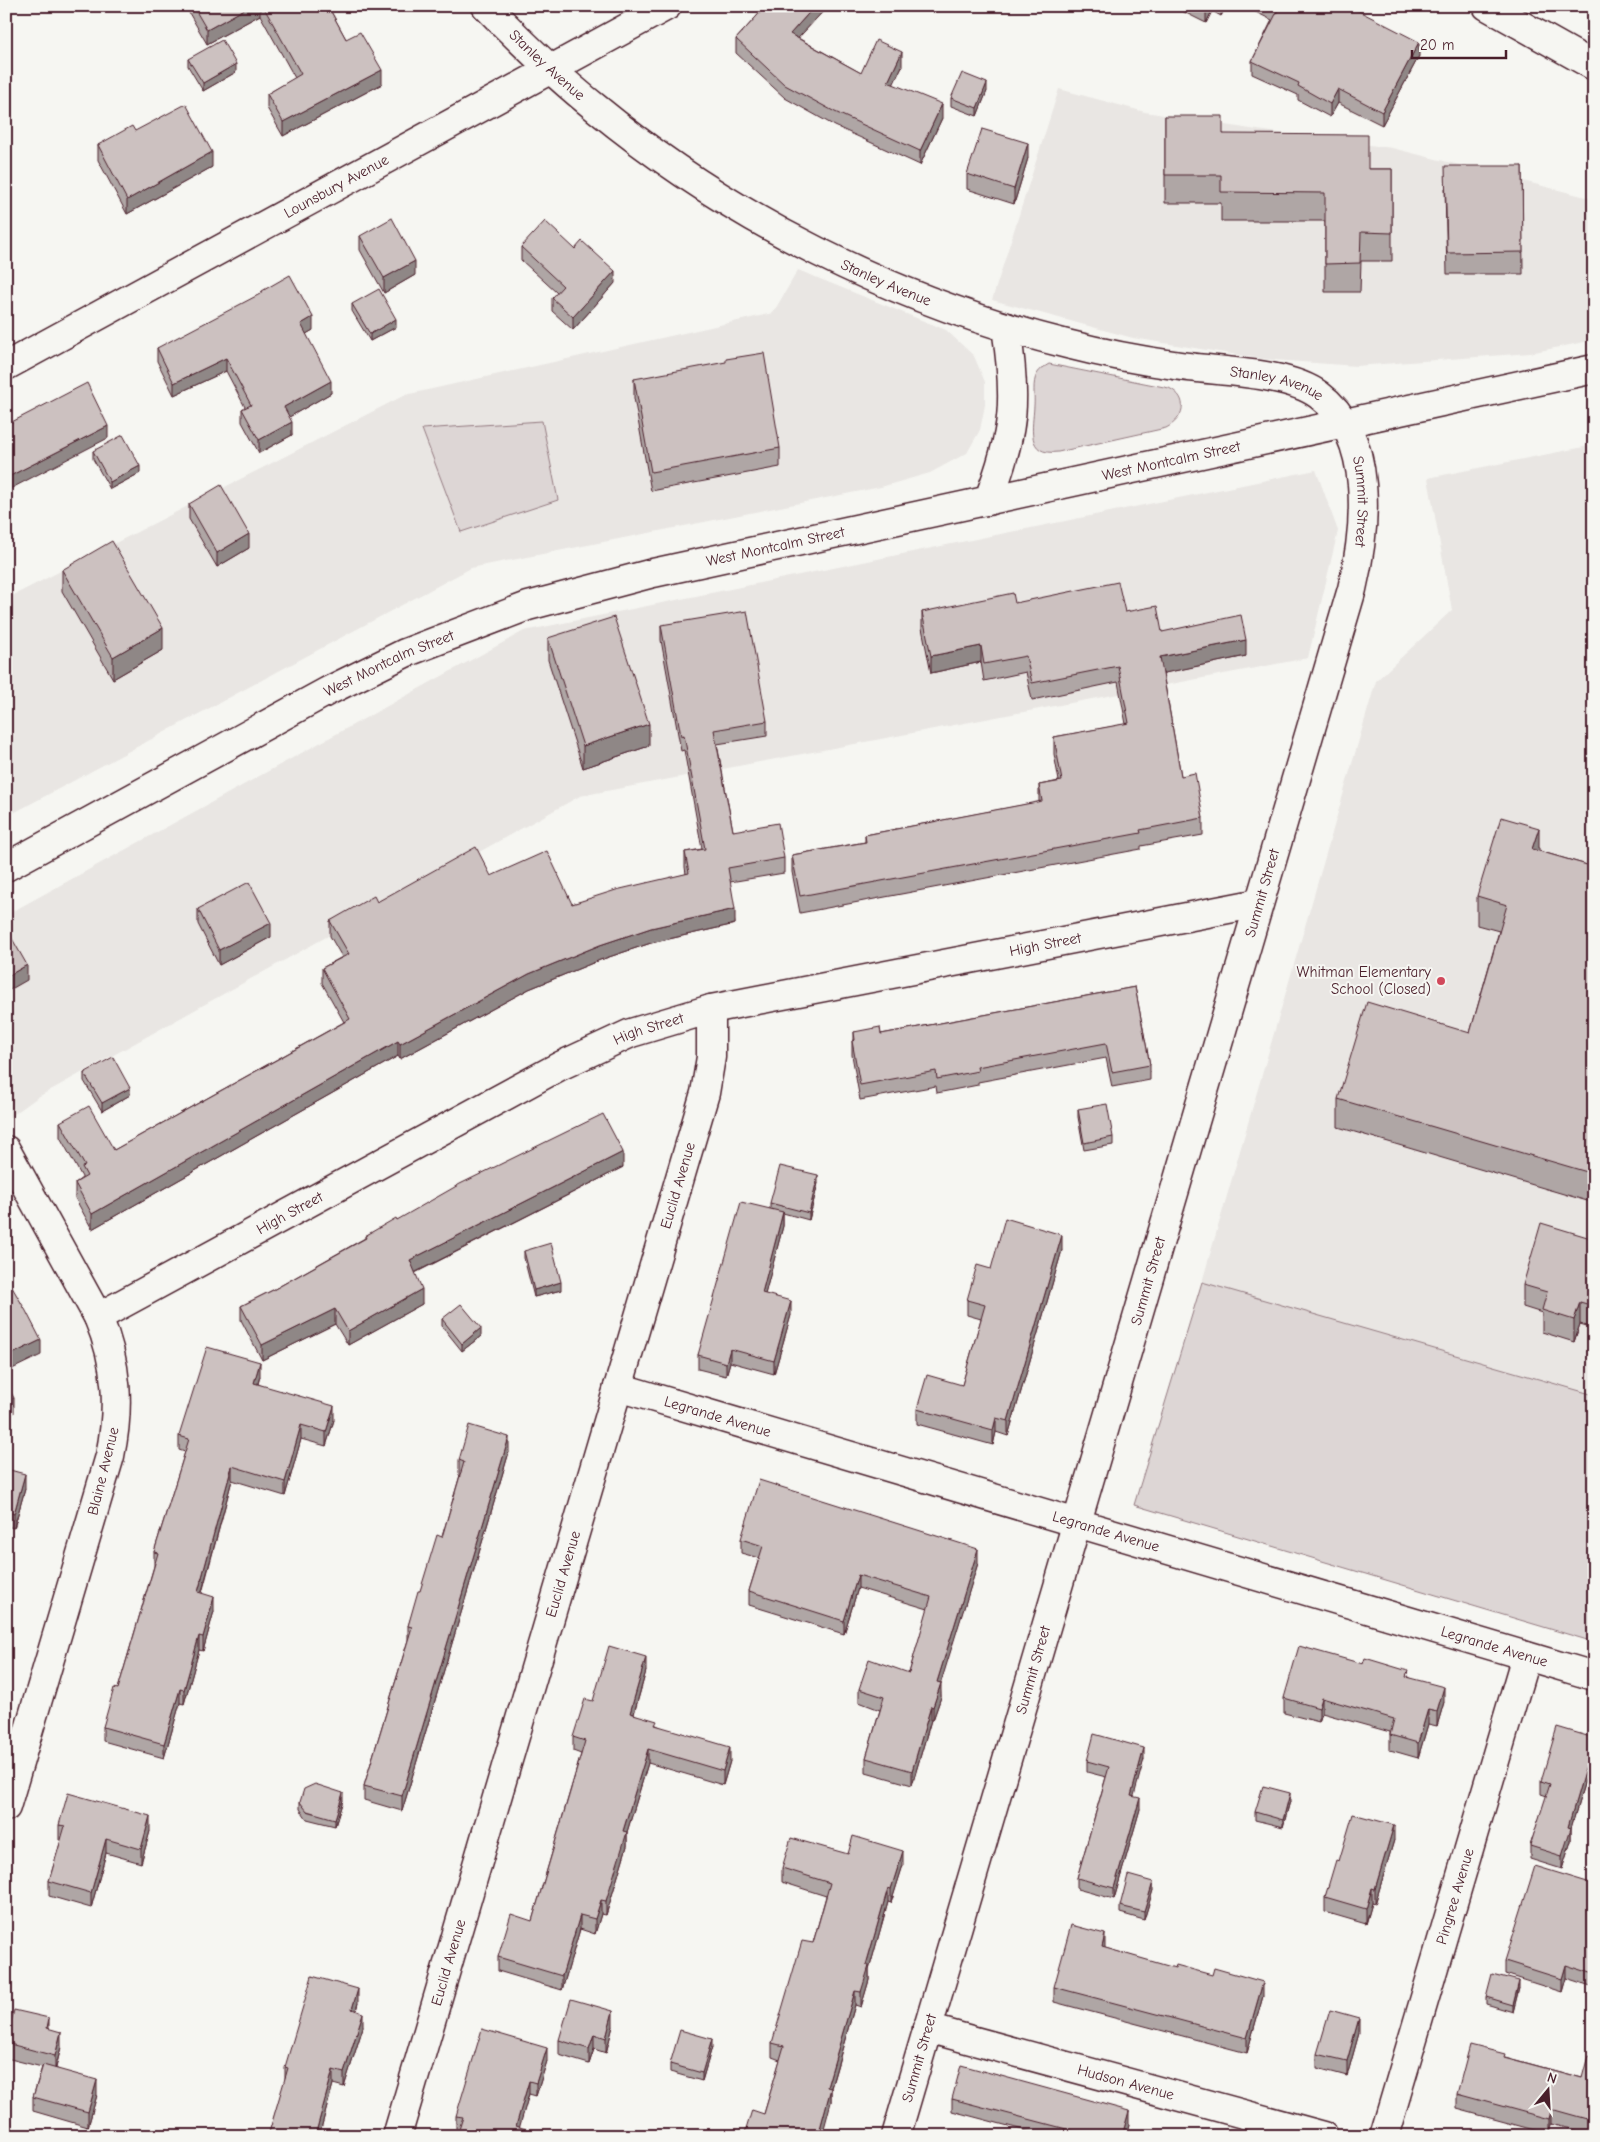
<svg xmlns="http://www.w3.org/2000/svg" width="1600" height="2142" font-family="'Comic Neue',sans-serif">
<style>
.built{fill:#e9e6e3}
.green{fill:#ddd6d5;stroke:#947a80}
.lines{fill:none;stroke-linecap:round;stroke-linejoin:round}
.minor-casing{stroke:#4a1f2b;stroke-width:31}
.major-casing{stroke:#4a1f2b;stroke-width:31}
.minor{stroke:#f6f6f2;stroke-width:28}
.major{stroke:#f6f6f2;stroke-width:28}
.wall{fill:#afa6a5;stroke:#4a1f2b}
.shaded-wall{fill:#8f8786;stroke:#4a1f2b}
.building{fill:#ccc1c0;stroke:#4a1f2b}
.poi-dot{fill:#d1495b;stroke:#f6f6f2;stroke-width:2}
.labels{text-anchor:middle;stroke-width:4;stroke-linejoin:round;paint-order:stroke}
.street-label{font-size:15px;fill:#4a1f2b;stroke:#f6f6f2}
.poi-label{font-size:15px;fill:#4a1f2b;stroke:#f6f6f2;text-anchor:end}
</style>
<rect width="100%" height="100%" fill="#f6f6f2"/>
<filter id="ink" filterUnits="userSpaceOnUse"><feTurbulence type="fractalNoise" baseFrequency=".02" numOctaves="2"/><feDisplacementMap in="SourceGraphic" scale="10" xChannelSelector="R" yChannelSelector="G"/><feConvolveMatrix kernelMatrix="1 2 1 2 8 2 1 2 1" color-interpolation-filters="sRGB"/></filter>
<g filter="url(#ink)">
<path class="built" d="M1059,89L1145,112L1257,130L1392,148L1594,199V340L1530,353L1356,366L1262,359L1133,338L992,300Z
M798,270L946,330L974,356L985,382V405L980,430L967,453L930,473L881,487L471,568L6,817V599L405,395L773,313Z
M1594,445V1639L1134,1505L1202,1282L1376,681L1452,610L1428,478Z
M1316,470L1338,531L1308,658L580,796L38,1097L6,1120V915L524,631Z"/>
<path class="green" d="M1049,364L1169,388C1190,398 1184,419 1166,428L1058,452C1025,456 1033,427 1034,406C1035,396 1032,383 1037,374C1040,369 1044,367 1049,364Z
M542,421L558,500L461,532L422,429Z
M1202,1282L1594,1395V1642L1134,1505Z"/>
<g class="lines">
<g class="minor-casing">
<g id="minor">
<path id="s1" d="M486,6C521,42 557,77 596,108C731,219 897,302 1067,344C1102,353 1138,360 1174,365C1215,372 1287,371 1319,395C1376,437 1366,530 1352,589L896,2136"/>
<path d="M1487,6L1594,66"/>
<path id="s2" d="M6,366L667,6"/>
<path d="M6,1150L98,1317C118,1364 120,1407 110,1456L6,1807"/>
<path id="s3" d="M98,1317L560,1066L631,1033L711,1009L1259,903"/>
<path id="s4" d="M618,1387L1594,1676"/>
<path id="s5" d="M927,2028L1324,2136"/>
<path id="s6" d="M397,2136L705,1093L711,1057V1009"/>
<path id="s7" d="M1384,2136L1526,1656"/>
</g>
</g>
<g class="major-casing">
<g id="major">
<path d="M988,501C1015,432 1017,400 1006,327"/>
<path id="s8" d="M6,867L328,691L405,653L528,606L653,573L1594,369"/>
</g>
</g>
<use href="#minor" class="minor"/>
<use href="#major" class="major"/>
</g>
<path class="wall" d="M185,6H328L346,39L382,84L283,136L267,108V94L295,78L260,15L207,44Z
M766,6H828L798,38L861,73L902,66L893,84L942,118L920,165L835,126L785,98L736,53V39Z
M1182,6H1226L1221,16L1212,11L1206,23L1182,11Z
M1243,6H1349L1419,56L1382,125L1338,103L1330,117L1298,100V95L1252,74V61L1272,20Z
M188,59L236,72L203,91L188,66Z
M987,91L977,116L951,106V98Z
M1165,116L1223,134L1368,169H1392V261H1361L1360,292H1325V221H1221V203H1165Z
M135,131L212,167L127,214L98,160V145Z
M1028,158L1014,204L967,189V174Z
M1522,166L1523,274H1447L1445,188Z
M360,236L415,275L384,293L360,250Z
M521,247L575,249L615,283L573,330L552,311V298L557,293L521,260Z
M352,304L396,327L370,341L352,311Z
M313,330L306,334L331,393L289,417L292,435L259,453L242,422V409L245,407L226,371L174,395L157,361V348Z
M634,379L780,448V467L651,491L634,398Z
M93,451L140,473L110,489L93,459Z
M189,504L249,548L217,567L189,519Z
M62,570L163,650L113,679L62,591Z
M1015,603L1125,612L1162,632L1246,656L1163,673L1181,776L1203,818V835L1141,846V849L800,913L792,872V855L865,842V835L1039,802V785L1059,781L1054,754V737L1126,724L1118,682L1032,700L1026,672L984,681L981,662L931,673L922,628V612Z
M661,625L767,721V736L717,744L733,831L784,858V873L730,882L735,924L651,943L600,960L529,989L400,1059L398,1056L92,1229L75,1198V1183L82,1178V1177L60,1137V1122L114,1150L344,1022L322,983V968L342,957L330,936V921L377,902L491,876L572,904L686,874L685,867V852L702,849L684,750L681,751L661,640Z
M548,638L649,746L583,768L548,660Z
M1539,851L1594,867V1203L1338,1127V1099L1470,1033L1499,931L1477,925V896Z
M198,909L271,937L219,965L198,924Z
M1135,987L1150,1065V1080L1112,1087L1106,1058L978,1082V1085L937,1093L936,1086L860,1100L852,1055V1041L854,1040V1032L881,1034Z
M84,1073L130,1095L102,1111L84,1081Z
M1078,1109L1113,1137V1145L1084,1150L1078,1117Z
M623,1167L415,1273L422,1304L348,1345L335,1324L262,1360L241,1320V1306L273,1290L365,1238V1236L397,1220Z
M818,1183L809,1220L783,1213V1226L765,1294L791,1315L774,1374L730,1362L726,1376L698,1369V1355L770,1209V1203Z
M1594,1239V1328L1580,1324L1574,1342L1542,1332V1313L1523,1307V1285Z
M1062,1250L1008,1436L996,1432L993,1445L917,1424V1409L962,1385L981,1319L967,1315V1300L991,1269Z
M524,1251L561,1290L534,1297L524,1258Z
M442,1319L481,1336L462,1351L442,1326Z
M260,1376L258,1384L334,1420L326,1446L301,1439L285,1496L232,1480L202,1593L214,1611L203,1651L199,1650L184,1704L180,1703L164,1758L103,1741V1727L118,1689L154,1566V1552L185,1452L179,1450V1436Z
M509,1452L402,1811L364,1800V1786L408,1640V1626L420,1591L442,1537L460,1475H459V1460Z
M6,1469L25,1489L14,1528L6,1526Z
M741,1539L978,1563L940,1683L941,1697L933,1720H931L912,1785L866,1772V1758L880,1710L859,1702V1689L909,1673L928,1609L858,1588L844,1634L749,1605V1591L759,1558L741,1553Z
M646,1671L634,1714L730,1761L723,1785L648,1763L627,1832V1846L606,1915L601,1914L595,1934L580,1929L562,1990L498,1971V1957L532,1921L581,1754L573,1751V1737L593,1701Z
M1408,1677L1444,1702L1437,1726L1428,1724L1418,1758L1390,1750V1732L1322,1713L1319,1722L1284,1713V1698Z
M1594,1738V1750L1571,1828V1841L1562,1869L1530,1859V1846L1547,1796L1541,1794V1781Z
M1144,1759L1133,1796L1140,1809L1114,1899L1077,1889V1878L1106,1777L1087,1772V1761Z
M343,1800L335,1826L307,1819L300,1809V1802Z
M1290,1801L1283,1827L1255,1820V1812Z
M59,1825L150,1831L141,1863L106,1853L91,1908L49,1896V1881L61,1840H59Z
M1394,1840L1375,1904L1372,1903L1366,1924L1325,1912V1897L1339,1861Z
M848,1854L903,1865L891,1903L888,1902L869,1970V1980L861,2007L855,2005L831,2088V2102L764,2114L780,2060L772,2057V2043L813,1943L826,1896L782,1882V1868Z
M1594,1884V1987L1566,1978L1562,1992L1505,1974V1961Z
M1153,1890L1144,1920L1120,1913V1906Z
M1105,1948L1263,1996L1247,2053L1054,2002V1987Z
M1519,1988L1513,2012L1486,2004V1997Z
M358,2003L356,2011L363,2027L344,2087L333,2084L319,2136H268L285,2081V2067Z
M613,2026L606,2053L594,2049L589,2064L559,2055V2040Z
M49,2029L61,2047L56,2068L97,2095L88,2127L33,2111V2097L42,2067L6,2058V2043Z
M1359,2033L1347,2076L1317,2068V2054Z
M712,2047L702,2081L670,2072V2064Z
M1505,2057L1582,2078L1594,2058V2135L1551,2124L1549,2134L1457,2109V2094Z
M547,2061L536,2096L529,2094L519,2127L459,2130L456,2129V2116Z
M952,2099L1129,2124L1126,2136H1046L952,2111Z"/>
<path class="shaded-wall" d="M250,6H260V15L207,44V30Z
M815,6H828L790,47V34Z
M1208,6H1212V11L1206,23V9Z
M1221,6H1226L1221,16Z
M1419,42V56L1382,125V112Z
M902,52V66L888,96V82Z
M236,64V72L203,91V83Z
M382,70V84L283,136V122Z
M987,83V91L977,116V108Z
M1338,89V103L1330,117V104Z
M942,104V118L920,165V151Z
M1028,143V158L1014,204V189Z
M212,152V167L127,214V200Z
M415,261V275L384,293V278Z
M615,271V283L573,330V317Z
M313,317V330L301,337V324Z
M396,319V327L370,341V334Z
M226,358V371L174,395V383Z
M331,381V393L284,420V407Z
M292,422V435L259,453V440Z
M108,426V438L6,491V478Z
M140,466V473L110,489V482Z
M249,534V548L217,567V553Z
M163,628V650L113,679V657Z
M1246,640V656L1160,674V657Z
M981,646V662L931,673V656Z
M649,724V746L583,768V746Z
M1539,828V856L1532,849Z
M735,909V924L651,943L600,960L529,989L400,1059V1044L529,974L600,945L651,928Z
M271,923V937L219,965V950Z
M27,965V980L6,992V977Z
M398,1041V1056L92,1229V1214Z
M130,1088V1095L102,1111V1103Z
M623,1152V1167L410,1275V1260Z
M818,1175V1183L809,1220V1213Z
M783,1212V1226L762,1306V1293Z
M1062,1235V1250L1008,1436V1421Z
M561,1282V1290L534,1297V1290Z
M422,1289V1304L348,1345V1331Z
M791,1301V1315L774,1374V1361Z
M1580,1302V1324L1574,1342V1320Z
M335,1309V1324L262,1360V1345Z
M481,1328V1336L462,1351V1344Z
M41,1340V1355L6,1372V1357Z
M730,1349V1362L726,1376V1363Z
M260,1362V1376L254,1397V1383Z
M14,1398V1413L6,1417V1402Z
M334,1406V1420L326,1446V1432Z
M996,1418V1432L993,1445V1430Z
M301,1425V1439L285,1496V1482Z
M509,1437V1452L402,1811V1796Z
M232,1466V1480L198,1606V1592Z
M25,1474V1489L14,1528V1514Z
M978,1549V1563L937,1695V1682Z
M858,1575V1588L844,1634V1621Z
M214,1597V1611L203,1651V1637Z
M199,1636V1650L184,1704V1690Z
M646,1657V1671L630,1727V1713Z
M941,1683V1697L933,1720V1707Z
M1444,1687V1702L1437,1726V1711Z
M180,1689V1703L164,1758V1744Z
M1322,1698V1713L1319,1722V1708Z
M931,1706V1720L912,1785V1771Z
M1428,1709V1724L1418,1758V1743Z
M1594,1738V1750L1571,1828V1841L1562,1869V1856L1568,1827Z
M730,1747V1761L723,1785V1771Z
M1144,1748V1759L1131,1807V1796Z
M648,1749V1763L627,1832V1846L606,1915V1901L623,1831Z
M343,1793V1800L335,1826V1819Z
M1290,1793V1801L1283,1827V1820Z
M1140,1798V1809L1114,1899V1888Z
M150,1816V1831L141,1863V1849Z
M1394,1825V1840L1375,1904V1889Z
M106,1839V1853L91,1908V1893Z
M903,1851V1865L891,1903V1889Z
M1153,1882V1890L1144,1920V1912Z
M888,1888V1902L869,1970V1980L861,2007V1992L866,1965Z
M1372,1888V1903L1366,1924V1909Z
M601,1900V1914L595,1934V1919Z
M580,1915V1929L562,1990V1976Z
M1105,1934V1949L1102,1947Z
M1566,1965V1978L1562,1992V1979Z
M1519,1981V1988L1513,2012V2005Z
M1263,1982V1996L1247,2053V2038Z
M358,1989V2003L352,2023V2009Z
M855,1991V2005L827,2101V2087Z
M613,2011V2026L606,2053V2038Z
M363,2013V2027L344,2087V2073Z
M49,2018V2033L47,2028Z
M1359,2018V2033L1347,2076V2061Z
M61,2032V2047L55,2070V2056Z
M594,2034V2049L589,2064V2049Z
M712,2039V2047L702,2081V2073Z
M547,2048V2061L536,2096V2083Z
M333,2070V2084L319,2136H315Z
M97,2080V2095L88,2127V2112Z
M529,2081V2094L517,2136L516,2126Z
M831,2088V2102L822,2136H818Z
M1551,2109V2124L1549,2134V2119Z
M1129,2111V2124L1126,2136H1122Z"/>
<path class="building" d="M193,6H250L207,30Z
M263,6H328L346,39L360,32L382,70L283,122L267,94L301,74Z
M766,6H815L790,34L861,73L876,40L902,52L888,82L942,104L920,151L835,112L785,85L736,39Z
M1200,6H1208L1206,9Z
M1271,6H1349L1419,42L1382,112L1338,89L1330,104L1298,86L1299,83L1252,61L1278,10Z
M222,40L236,64L203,83L188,59Z
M962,73L987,83L977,108L951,98Z
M186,104L212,152L127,200L98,145L132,126L135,131Z
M1165,116H1223V134L1368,135V169H1392V233L1361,232L1360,263L1325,264V193L1221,192V175H1165Z
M982,129L1028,143L1014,189L967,174Z
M1445,166H1522L1523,252L1447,253Z
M392,218L415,261L384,278L360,236Z
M545,221L575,249L582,241L615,271L573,317L552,298L563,286L521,247Z
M290,275L313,317L301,324L331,381L284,407L292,422L259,440L242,409L251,405L226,358L174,383L157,348L260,294L262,291Z
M379,289L396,319L370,334L352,304Z
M764,353L780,448L651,472L634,379L726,362V359Z
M87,383L108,426L6,478V438L9,437L6,431V425Z
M123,435L140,466L110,482L93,451Z
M221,485L249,534L217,553L189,504Z
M112,541L163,628L113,657L62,570Z
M1118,582L1125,612L1157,606L1162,632L1241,615L1246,640L1160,657L1181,776L1195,773L1203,818L1140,830L1141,833L800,896L792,855L866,842L865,835L1042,801L1039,785L1062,781L1054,737L1129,723L1118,666L1032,683L1026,656L984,664L981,646L931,656L922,612L1013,593L1015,603Z
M747,611L767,721L714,730L733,831L778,823L784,858L728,868L735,909L651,928L600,945L529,974L400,1044L398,1041L92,1214L75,1183L87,1176L82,1167L85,1166L60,1122L89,1106L114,1150L350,1019L322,968L349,954L330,921L374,896L377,902L476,847L491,876L547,851L572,904L616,890L689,873L685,852L705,849L684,735L681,736L661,625Z
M614,617L649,724L583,746L548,638Z
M1501,817L1539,828L1532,849L1594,867V1174L1338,1099L1367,1002L1470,1033L1507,905L1477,896Z
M249,882L271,923L219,950L198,909Z
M6,928L27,965L6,977Z
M1135,987L1150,1065L1112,1072L1106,1043L977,1067L978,1071L937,1079L936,1071L860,1085L852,1041L855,1040L854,1032L880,1027L881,1034Z
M113,1057L130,1088L102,1103L84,1073Z
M1107,1104L1113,1137L1084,1143L1078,1109Z
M603,1114L623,1152L410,1260L422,1289L348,1331L335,1309L262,1345L241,1306L273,1290L366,1238L365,1236L396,1218L397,1220L460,1184Z
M780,1166L818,1175L809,1213L770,1203Z
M741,1202L783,1212L762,1293L791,1301L774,1361L730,1349L726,1363L698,1355Z
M1005,1218L1062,1235L1008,1421L996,1418L993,1430L917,1409L927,1375L962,1385L985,1305L967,1300L977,1265L991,1269Z
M1541,1223L1594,1239V1306L1580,1302L1574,1320L1542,1310L1547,1292L1523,1285Z
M551,1243L561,1282L534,1290L524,1251Z
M6,1277L26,1311L41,1340L6,1357Z
M461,1304L481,1328L462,1344L442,1319Z
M207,1347L260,1362L254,1383L334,1406L326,1432L301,1425L285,1482L232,1466L198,1592L214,1597L203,1637L199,1636L184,1690L180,1689L164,1744L103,1727L114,1688L118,1689L158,1553L154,1552L189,1439L179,1436Z
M6,1383L14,1398L6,1402Z
M469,1425L509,1437L402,1796L364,1786L412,1627L408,1626L418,1591H420L437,1535L442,1537L464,1462L459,1460Z
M6,1469L25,1474L14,1514L6,1511Z
M759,1480L978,1549L937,1682L941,1683L933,1707L931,1706L912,1771L866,1758L884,1697L859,1689L869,1659L909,1673L931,1597L858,1575L844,1621L749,1591L763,1546L741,1539Z
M609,1646L646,1657L630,1713L657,1721L655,1725L730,1747L723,1771L648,1749L623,1831L627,1832L606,1901L601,1900L595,1919L580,1915L562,1976L498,1957L511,1914L532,1921L585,1741L573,1737L585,1699L593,1701Z
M1299,1646L1363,1664L1365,1658L1408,1671L1406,1677L1444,1687L1437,1711L1428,1709L1418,1743L1390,1735L1394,1719L1322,1698L1319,1708L1284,1698Z
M1557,1727L1594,1738L1568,1827L1571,1828L1562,1856L1530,1846L1550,1784L1541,1781Z
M1094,1734L1144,1748L1131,1796L1140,1798L1114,1888L1077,1878L1109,1767L1087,1761Z
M315,1784L343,1793L335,1819L307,1811L300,1802L304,1789Z
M1263,1786L1290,1793L1283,1820L1255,1812Z
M68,1793L150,1816L141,1849L106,1839L91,1893L49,1881L65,1826L59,1825Z
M1353,1814L1394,1825L1375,1889L1372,1888L1366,1909L1325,1897L1336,1860L1339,1861Z
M853,1836L903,1851L891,1889L888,1888L866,1965L869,1966L861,1992L855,1991L827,2087L831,2088L818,2136H744L752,2110L764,2114L784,2046L772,2043L802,1941L813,1943L830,1883L782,1868L791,1838L848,1854Z
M1535,1866L1594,1884V1974L1566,1965L1562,1979L1505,1961Z
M1128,1875L1153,1882L1144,1912L1120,1906Z
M1071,1925L1105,1934L1102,1947L1175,1968L1176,1965L1212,1975L1214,1968L1263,1982L1247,2038L1054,1987Z
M1492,1974L1519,1981L1513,2005L1486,1997Z
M312,1976L358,1989L352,2009L363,2013L344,2073L333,2070L315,2136H268L288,2068L285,2067Z
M571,1999L613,2011L606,2038L594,2034L589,2049L559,2040Z
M14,2010L49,2018L47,2028L61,2032L55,2056L6,2043Z
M1330,2010L1359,2018L1347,2061L1317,2054Z
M482,2029L547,2048L536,2083L529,2081L516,2126L549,2136H457L463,2117L456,2116Z
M680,2030L712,2039L702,2073L670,2064Z
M1470,2045L1505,2054L1504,2057L1582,2078L1588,2056L1594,2058V2121L1551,2109L1549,2119L1457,2094Z
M43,2065L97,2080L88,2112L33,2097Z
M961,2065L1129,2111L1122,2136H1093L952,2099Z"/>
</g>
<circle class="poi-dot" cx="1441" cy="981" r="5"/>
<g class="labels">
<g class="street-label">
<text dy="5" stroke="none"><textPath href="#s1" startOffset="85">Stanley Avenue</textPath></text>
<text dy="5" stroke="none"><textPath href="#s2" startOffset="376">Lounsbury Avenue</textPath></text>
<text dy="5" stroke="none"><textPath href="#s1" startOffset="490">Stanley Avenue</textPath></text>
<text dy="5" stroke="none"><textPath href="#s1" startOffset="895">Stanley Avenue</textPath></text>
<text dy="5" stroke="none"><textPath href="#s8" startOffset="1244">West Montcalm Street</textPath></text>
<text dy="5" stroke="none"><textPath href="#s1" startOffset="1059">Summit Street</textPath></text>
<text dy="5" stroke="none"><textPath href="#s8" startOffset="839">West Montcalm Street</textPath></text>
<text dy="5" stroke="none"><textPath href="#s8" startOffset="434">West Montcalm Street</textPath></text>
<text transform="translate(1262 893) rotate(-74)" y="5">Summit Street</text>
<text dy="5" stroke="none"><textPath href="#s3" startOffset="1028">High Street</textPath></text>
<text dy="5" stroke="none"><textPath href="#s3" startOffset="622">High Street</textPath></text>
<text dy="5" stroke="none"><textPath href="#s6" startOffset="991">Euclid Avenue</textPath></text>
<text dy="5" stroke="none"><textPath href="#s3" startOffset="218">High Street</textPath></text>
<text transform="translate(1148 1281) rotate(-74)" y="5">Summit Street</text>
<text dy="5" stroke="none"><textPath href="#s4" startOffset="104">Legrande Avenue</textPath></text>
<text transform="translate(103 1471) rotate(-76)" y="5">Blaine Avenue</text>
<text dy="5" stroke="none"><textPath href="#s4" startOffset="509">Legrande Avenue</textPath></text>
<text dy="5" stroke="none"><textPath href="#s6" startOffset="586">Euclid Avenue</textPath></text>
<text dy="5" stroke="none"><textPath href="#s4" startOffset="914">Legrande Avenue</textPath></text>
<text transform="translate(1033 1670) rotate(-74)" y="5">Summit Street</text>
<text dy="5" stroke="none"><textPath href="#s7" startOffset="250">Pingree Avenue</textPath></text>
<text dy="5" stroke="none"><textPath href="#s6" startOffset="181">Euclid Avenue</textPath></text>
<text transform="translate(919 2058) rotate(-74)" y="5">Summit Street</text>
<text dy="5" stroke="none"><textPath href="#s5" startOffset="206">Hudson Avenue</textPath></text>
</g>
<g class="poi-label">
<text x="1431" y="977">Whitman Elementary<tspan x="1431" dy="17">School (Closed)</tspan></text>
</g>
</g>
<rect width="1600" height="2142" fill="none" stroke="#f6f6f2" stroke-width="25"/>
<rect x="12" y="12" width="1575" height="2117" fill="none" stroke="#4a1f2b" stroke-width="2" filter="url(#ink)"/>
<g transform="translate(1548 2090) rotate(18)" stroke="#f6f6f2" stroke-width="4" paint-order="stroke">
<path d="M0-4L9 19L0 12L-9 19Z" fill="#4a1f2b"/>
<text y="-8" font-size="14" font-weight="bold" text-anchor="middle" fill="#4a1f2b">N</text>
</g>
<path d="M1412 50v8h94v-8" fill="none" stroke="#4a1f2b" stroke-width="2.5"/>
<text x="1420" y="50" font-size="15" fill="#4a1f2b" stroke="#f6f6f2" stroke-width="4" paint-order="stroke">20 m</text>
</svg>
